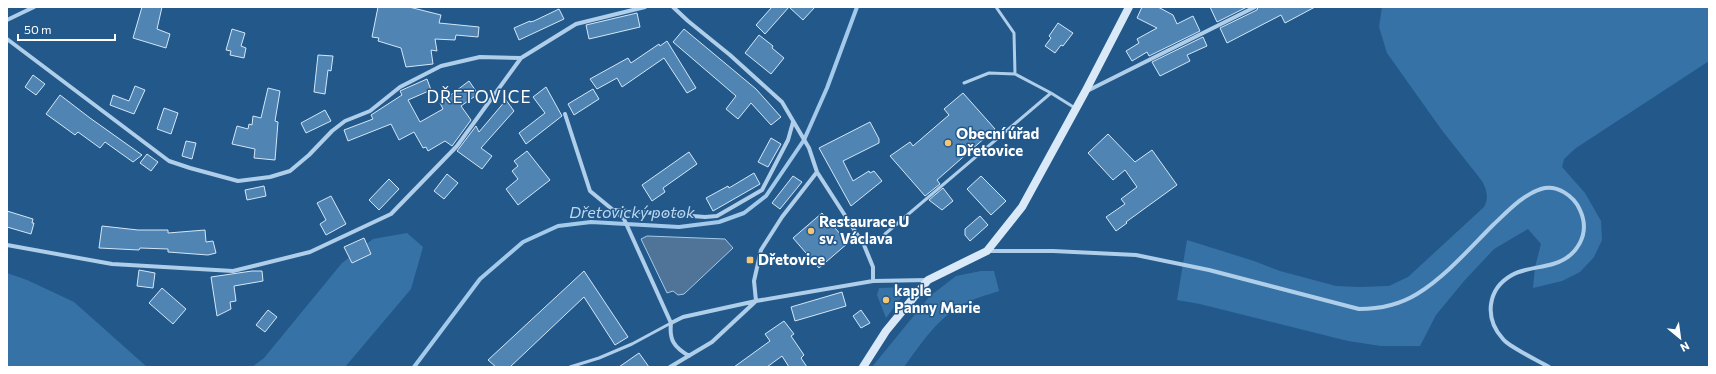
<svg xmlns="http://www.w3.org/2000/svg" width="1716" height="374" font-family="Commissioner,sans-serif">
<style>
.green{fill:#3772a7}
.water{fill:#4f7497;stroke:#a3caeb}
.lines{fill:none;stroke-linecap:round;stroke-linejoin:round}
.stream{stroke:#a3caeb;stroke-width:4}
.building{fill:#5084b3;stroke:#d3e7f8}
.service{stroke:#afceea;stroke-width:3}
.minor{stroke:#afceea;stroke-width:4}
.secondary{stroke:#dae9f8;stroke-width:8}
.poi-dot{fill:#f6c571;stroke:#23588a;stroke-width:1.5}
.labels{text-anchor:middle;stroke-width:3;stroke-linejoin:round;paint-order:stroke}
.poi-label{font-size:15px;font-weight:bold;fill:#fff;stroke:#23588a;text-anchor:start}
.water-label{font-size:16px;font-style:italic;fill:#bbd8f1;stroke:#23588a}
.quarter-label{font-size:17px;letter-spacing:1px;fill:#fff;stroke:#23588a}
</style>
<rect width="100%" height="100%" fill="#23588a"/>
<path class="green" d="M1382,7H1709V61L1576,148L1564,159L1562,167L1585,193L1601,221L1602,240L1594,257L1580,272L1562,281L1533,288L1535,267L1541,244L1528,229L1494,249L1464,281L1436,315L1420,346H1381L1348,341L1200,304L1177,300L1187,240L1254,261L1280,271L1336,286L1359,287L1389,286L1408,277L1484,207C1489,198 1487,190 1482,181L1441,129L1387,53L1379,27Z
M407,233L423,247L411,289L345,367H252L264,358L342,263L373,239Z
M981,271H994L999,291C987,295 975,298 964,304C937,318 921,344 904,367H872L930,296L956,276Z
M7,273L27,280L74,302L147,367H7Z
M909,287L886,318L877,295L879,288Z"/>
<path class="water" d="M647,236L725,239L733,248L684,294L678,295L673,291L667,293L641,239Z"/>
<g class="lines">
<path class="stream" d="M414,367L480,279L523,242L558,226L591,222L679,227L719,222L744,213L766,196L804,140L827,88L857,7"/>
</g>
<path class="building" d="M142,7H162L157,29L170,34L166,48L133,38Z
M378,7H409L441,15L439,23L479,27L478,37L456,35L455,40L435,39L437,51L431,50L433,64L406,67L401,48L378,41L379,38L372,37Z
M772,7H815L803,20L789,7L765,34L756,25Z
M1142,7H1158L1173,15L1177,24L1193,16L1200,31L1149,56L1147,52L1132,61L1126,51L1139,43L1137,39L1157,28L1137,18Z
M1210,7H1247L1217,22Z
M1258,7H1315L1285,23L1281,15L1227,43L1220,28L1257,10Z
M559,9L564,19L519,40L514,28L530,21V22L534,21Z
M637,13L640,27L589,39L586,25Z
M1058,23L1073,33L1063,46L1061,45L1055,53L1045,46L1051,38L1049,36Z
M232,29L245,33L241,46L246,48L244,58L230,55L231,51L226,50Z
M684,29L756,89L781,117L771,125L751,103L738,119L726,109L736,96L673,42Z
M759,35L773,46L772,48L784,58L771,74L745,53Z
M1203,37L1207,46L1187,55L1190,61L1160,76L1152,62Z
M667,41L696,88L687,93L664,58L622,87L617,78L597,89L590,79L628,58L631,63L659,44L660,46Z
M318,55L333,56L331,71L328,70L325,94L314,92Z
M33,75L45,84L36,95L25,87Z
M427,79L431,90L408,100L420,122L443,109L440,103L469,81L478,94L461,106L471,120L452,146L445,141L428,151L426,147L423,148L414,132L399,140L391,124L348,141L344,130L373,119L371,115L402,95L400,91L402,90Z
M135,86L145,90L134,114L110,105L113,95L129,101Z
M546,87L562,116L526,144L519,133L545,113L533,97Z
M268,88L280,91L275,121L278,122L275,160L254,158L255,149L232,144L237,126L248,129L249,124L252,125L253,116L261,118Z
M593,89L599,99L574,115L568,104Z
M963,93L995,129L937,180L940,184L925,196L890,156L910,142L913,146L949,115L944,109Z
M60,95L90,118L142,155L133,162L105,142L100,148L78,132L75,135L46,114Z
M506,100L514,111L481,148L492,156L482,169L457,151L476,126L479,132Z
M164,108L178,113L171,134L157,129Z
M325,110L331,121L306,133L301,123Z
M870,122L879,139V143L843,161L853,181L869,171L870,173L874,171L882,181L851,206L819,148Z
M1108,134L1135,162L1152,150L1177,185L1126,222L1127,223L1116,231L1106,217L1125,204L1121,199L1137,187L1125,170L1113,180L1088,153Z
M771,138L781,144L768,167L758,162Z
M186,141L196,143L192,159L182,156Z
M527,151L550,180L518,205L506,189L518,179L512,171L518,166L514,161Z
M689,152L697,164L663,188L665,192L652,201L642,185Z
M147,154L158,162L151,171L140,163Z
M754,173L760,184L713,211L706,198L728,186L729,188Z
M447,174L458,183L444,199L434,191Z
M793,176L802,182L780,209L772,203Z
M981,176L1006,201L991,215L967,189Z
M389,179L399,189L379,210L369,200Z
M264,186L266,196L247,200L245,190Z
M943,188L953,201L942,210L929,200Z
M331,196L346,224L326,235L320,224L326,220L317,203Z
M7,211L33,219L32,223H34L31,234L7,227Z
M822,213L848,243L819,268L793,238Z
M980,216L988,225L970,241L965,235V229Z
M102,226L138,230H168V233L205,230L206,242L213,241L216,253L208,255L168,252V249L140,248L139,250L99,248Z
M364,238L371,254L352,263L344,247Z
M139,270L155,273L153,288L137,286Z
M252,271H262L263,281L234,286L236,301L230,302L231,309L217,316L211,277Z
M584,271L628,337L615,345L584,297L510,367H496L488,360Z
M162,288L186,309L173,324L149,303Z
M842,292L846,306L795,321L791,307Z
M268,310L277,317L265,332L256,325Z
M861,310L870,323L861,328L853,316Z
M784,321L794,334L791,336L804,355L801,358L807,367H789L782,356L767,367H734L770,341L765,334Z
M639,353L649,367H619Z"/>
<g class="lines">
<path class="service" d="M996,7L1014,33L1015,74
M964,83L989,73L1015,74L1051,93
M885,234L1051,93L1075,108
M570,367L599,358L632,344L671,323"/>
<path class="minor" d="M673,7L688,21L730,55L782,102L809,148L817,172L864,245L873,267V281
M7,20L34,7
M7,39L169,161L190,168L238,181L270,177L290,171L309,155L332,131L345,121L370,111L400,87L441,66L480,57L521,58
M1087,91L1255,7
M565,114L590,191L624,219L671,323L683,317L756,301L754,281L761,250L782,217L817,172
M615,210L705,217L717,216L762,190L788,140L793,122
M7,245L112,264L233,271L310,252L391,214L457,146L521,58L576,24L645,7
M987,251H1053L1136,255L1209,270L1359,309C1380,309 1399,305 1417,294C1446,276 1469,249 1493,225C1507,212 1522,195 1541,189C1557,184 1574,196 1580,210C1591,234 1577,257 1553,264C1540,268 1524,268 1512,275C1487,289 1484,318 1503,339C1509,347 1539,361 1549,367
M671,323C669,340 674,347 689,356
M670,367L712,342L756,301L873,281L928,280"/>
<path class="secondary" d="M863,367L886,331L928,280L987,251L1022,207L1085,92L1129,7"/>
</g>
<g class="poi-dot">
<circle cx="948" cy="143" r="4"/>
<circle cx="811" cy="231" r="4"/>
<rect x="746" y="256" width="8" height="8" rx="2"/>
<circle cx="886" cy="300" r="4"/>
</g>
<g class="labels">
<g class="poi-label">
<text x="956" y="139">Obecní úřad<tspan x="956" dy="17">Dřetovice</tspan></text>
<text x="819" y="227">Restaurace U<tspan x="819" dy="17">sv. Václava</tspan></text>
<text x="758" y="265">Dřetovice</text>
<text x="894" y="296">kaple<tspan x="894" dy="17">Panny Marie</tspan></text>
</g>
<g class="water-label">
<text x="632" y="218">Dřetovický potok</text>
</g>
<g class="quarter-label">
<text x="479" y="103">DŘETOVICE</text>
</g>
</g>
<rect width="1716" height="374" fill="none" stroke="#ffffff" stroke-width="16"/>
<g transform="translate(1680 338) rotate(151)" stroke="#23588a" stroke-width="3" paint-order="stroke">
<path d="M0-3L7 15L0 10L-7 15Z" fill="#ffffff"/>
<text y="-6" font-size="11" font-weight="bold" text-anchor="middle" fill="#ffffff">N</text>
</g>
<path d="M18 34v6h97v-6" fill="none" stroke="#ffffff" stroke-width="2"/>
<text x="24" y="34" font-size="12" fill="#ffffff" stroke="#23588a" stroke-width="3" paint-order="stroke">50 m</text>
</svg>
